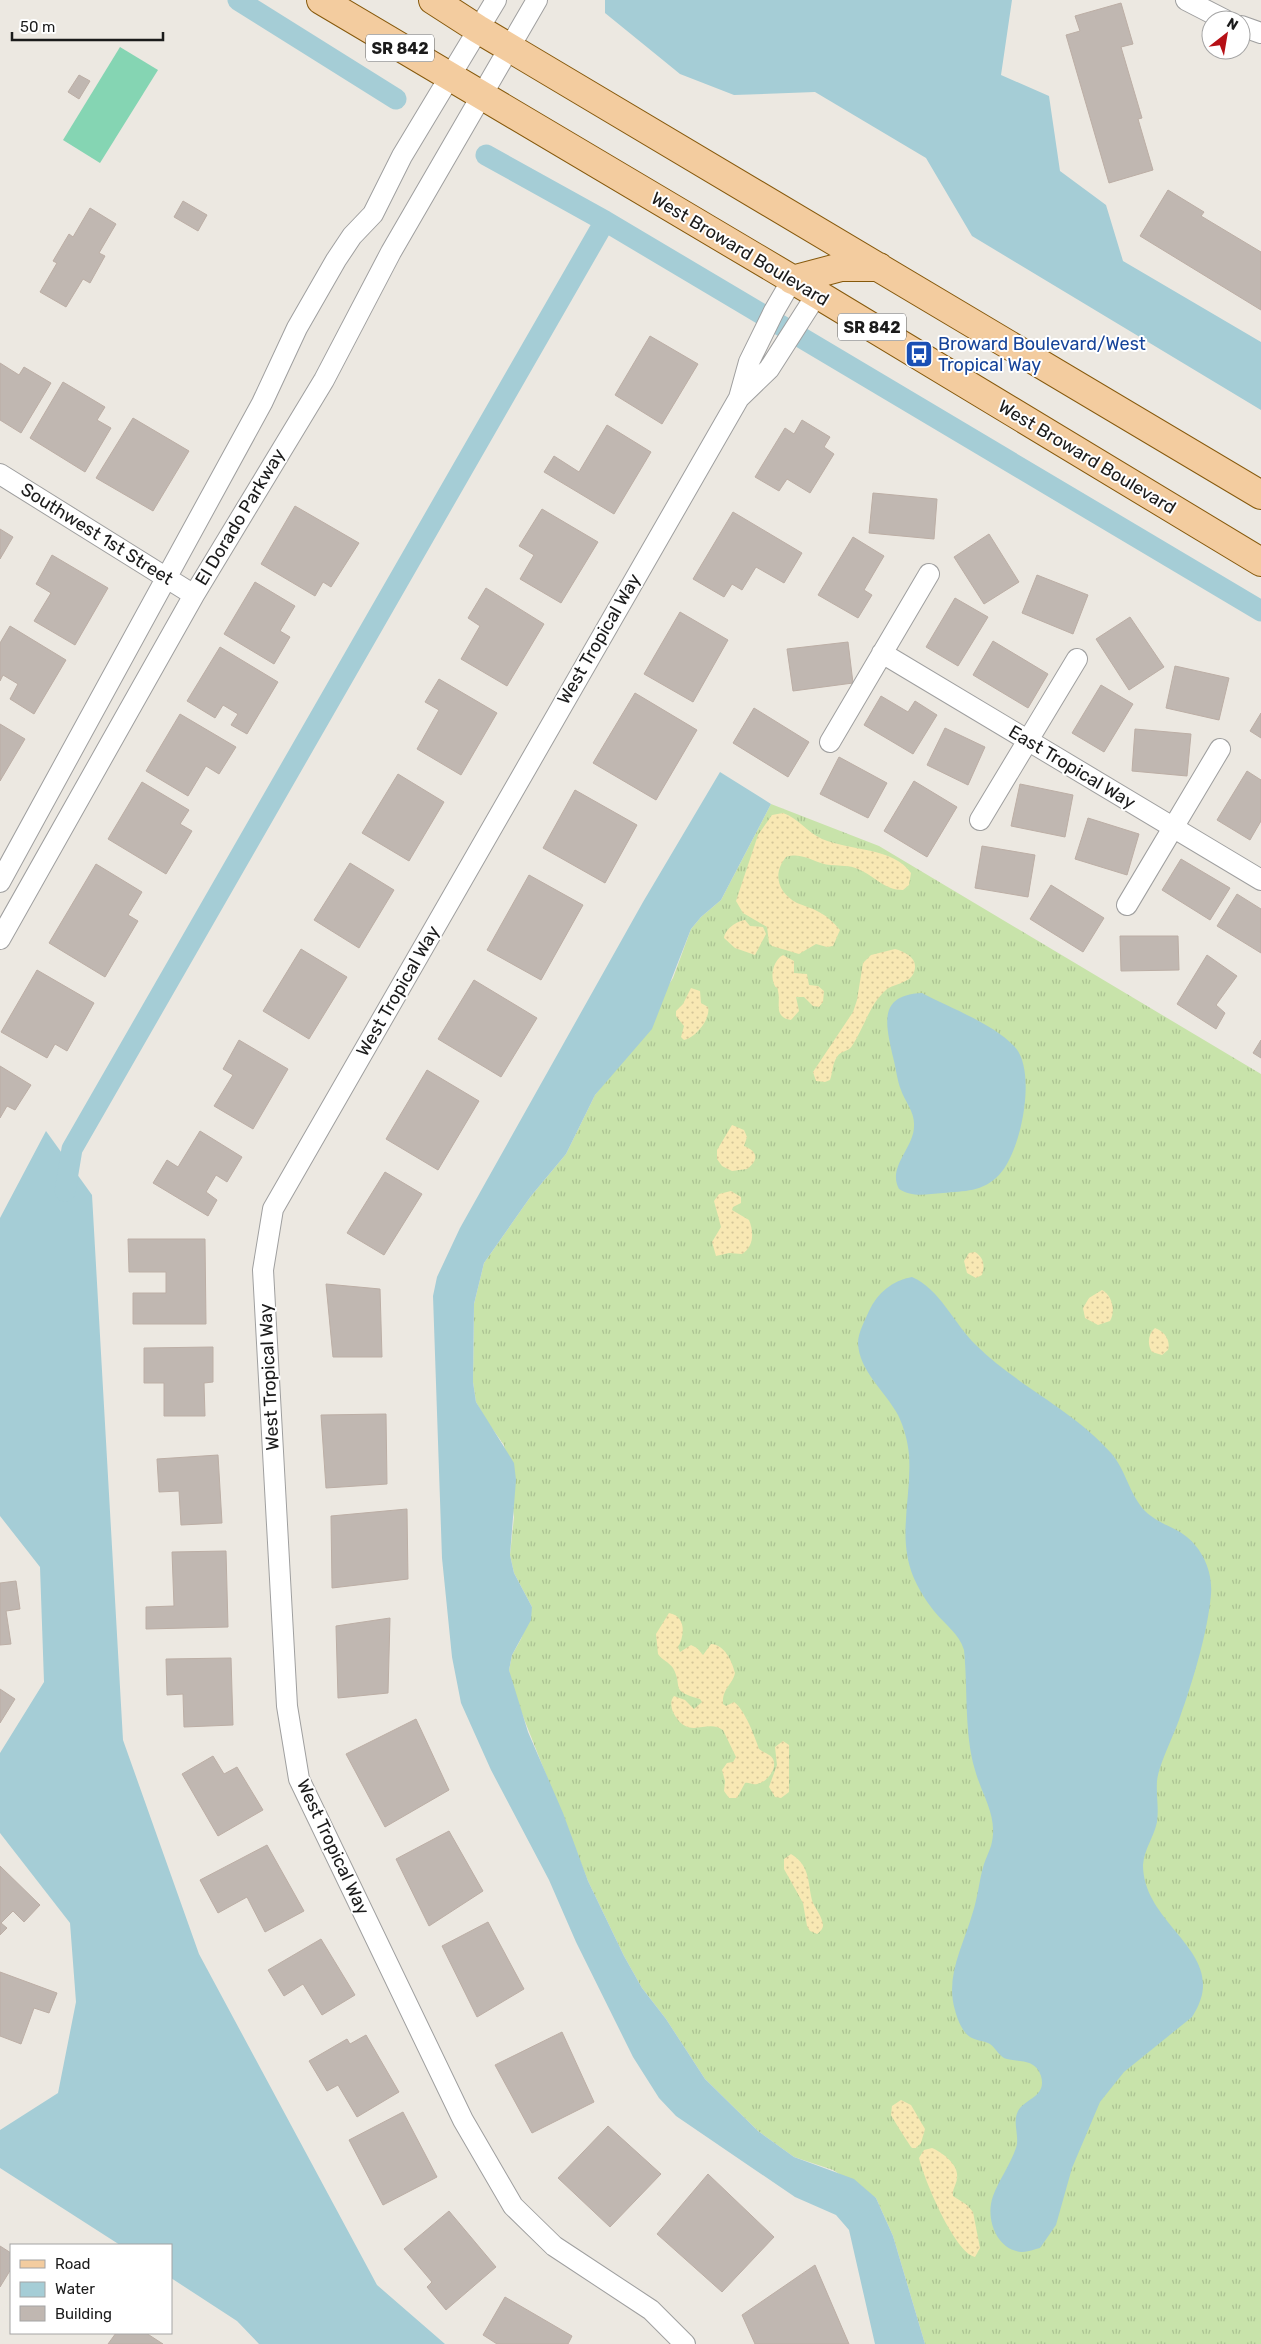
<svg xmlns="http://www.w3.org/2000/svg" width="1261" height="2344" font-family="Rubik,sans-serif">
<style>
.grass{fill:url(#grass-tufts)}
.sand{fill:url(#sand-dots)}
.pitch{fill:#85d5b3}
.water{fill:#a5cdd6}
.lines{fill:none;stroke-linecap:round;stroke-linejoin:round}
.canal{stroke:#a5cdd6;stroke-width:21}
.building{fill:#c0b7b1;stroke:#bcaea5}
.minor-casing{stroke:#9f9f9f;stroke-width:22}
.primary-casing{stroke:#86590c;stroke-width:30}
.minor{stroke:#fff;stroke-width:20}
.primary{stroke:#f3cc9f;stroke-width:28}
.labels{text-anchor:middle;stroke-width:4;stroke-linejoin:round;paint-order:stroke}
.shield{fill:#fff;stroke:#5f5f5f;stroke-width:1}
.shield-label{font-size:16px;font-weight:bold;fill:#1b1b1b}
.street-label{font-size:18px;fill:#1b1b1b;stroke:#fff}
.transit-label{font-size:18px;fill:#164399;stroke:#fff;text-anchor:start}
</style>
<defs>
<pattern id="grass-tufts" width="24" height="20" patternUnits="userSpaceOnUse" patternTransform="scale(1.25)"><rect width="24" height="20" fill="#c8e3aa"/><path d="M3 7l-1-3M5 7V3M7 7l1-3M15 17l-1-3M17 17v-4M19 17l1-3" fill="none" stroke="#abc292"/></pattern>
<pattern id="sand-dots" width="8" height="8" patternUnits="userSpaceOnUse" patternTransform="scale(1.25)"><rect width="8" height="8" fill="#f8e8b3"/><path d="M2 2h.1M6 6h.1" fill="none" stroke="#d4c699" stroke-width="1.8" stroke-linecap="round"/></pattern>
</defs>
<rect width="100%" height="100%" fill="#ece8e1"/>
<path class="grass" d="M771,804L879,846L1261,1074V2344H925L893,2236L876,2198L833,2170L794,2157L758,2131L705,2079L666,2019L642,1988L624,1956L588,1881L513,1691L509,1670L512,1655L521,1639L532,1607L514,1573L510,1555L514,1517L504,1445L486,1420L476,1402L473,1382L474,1304L484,1263L531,1196L566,1154L595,1095L614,1071L673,978L691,929L701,917L721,900Z"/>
<path class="sand" d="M783,813C798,818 807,832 822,839C850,851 893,847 911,873L909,885L903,890C884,890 875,876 858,869C849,865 841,866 831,865C815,864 803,851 786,857C772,874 778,893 797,903C804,906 812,908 819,912C827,916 834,923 840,930L833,946L827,947L816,944L799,954L772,946L769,943L767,927L743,913L736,901L758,835L772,815Z
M745,920L750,926L763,927L766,934L755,955L735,948L724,938C725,929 737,921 745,920Z
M895,949C906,952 919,959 914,972C910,984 894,983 886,990C869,1005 864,1028 852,1046C848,1052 840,1051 837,1057C832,1064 833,1072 830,1080L825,1082L816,1081L813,1072L853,1012L857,1000L863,963L871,955Z
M783,955L794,961V973L807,974L809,985L818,986L824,991L823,1002L819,1007L813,1006L804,997H796L799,1011L791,1020C773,1017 781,1004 778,991C777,984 777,991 774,984C770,974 774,960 783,955Z
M691,988L700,991L701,1003L708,1007C711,1018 696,1038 684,1040L681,1037L684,1026L676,1016V1011L683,1004Z
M732,1125L744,1130L747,1137L744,1146C757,1151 760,1159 747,1169L732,1171L722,1166L717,1159V1150Z
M731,1191L741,1197V1203L733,1207L732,1210L749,1220C754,1232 754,1247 742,1254L729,1253L716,1256L712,1242L721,1227L714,1201L719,1194Z
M975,1252C984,1258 985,1265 982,1275L976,1278L967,1273L964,1261L969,1253Z
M1102,1290C1112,1295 1116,1311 1110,1321L1098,1325L1085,1318L1083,1308L1089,1298Z
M1155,1328C1164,1331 1171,1340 1168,1350L1162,1355L1152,1352C1147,1344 1148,1334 1155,1328Z
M669,1613C686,1616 685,1635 678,1647L680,1652L691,1645L697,1648L703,1655L711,1644C725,1645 732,1661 735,1673C732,1686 722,1688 723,1704L726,1706L734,1702C745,1710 755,1737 759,1749C764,1753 770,1754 773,1759C778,1769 766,1783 757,1784C752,1785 749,1782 745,1783L737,1798H729L724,1791L725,1781L722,1770L727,1763L733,1762L736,1757L723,1730C706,1718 688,1742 673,1712C671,1706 670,1701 674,1696L685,1700L694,1709L702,1702L700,1699C668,1690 684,1688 673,1668C669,1662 662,1660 658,1654L656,1634Z
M783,1741L789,1745V1792L781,1798L775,1797L769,1787L777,1765L775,1747Z
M791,1854C812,1867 807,1885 813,1903C816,1909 822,1917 823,1925C823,1929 820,1932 817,1934L810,1931L807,1926L803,1903L784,1869V1859Z
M901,2100L911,2105L925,2129L921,2143L916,2148H912C910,2146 893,2119 891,2115L892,2106Z
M932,2148C942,2152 959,2165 957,2177C957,2185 952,2188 953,2196L967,2205L973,2212L980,2248L975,2257C954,2252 924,2179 919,2158L924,2150Z"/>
<path class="pitch" d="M120,47L158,70L100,163L63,140Z"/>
<path class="water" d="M605,0H1012L1001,75L1049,96L1060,171L1106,205L1123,261L1261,342V410L972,236L926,158L815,92L734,95L680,74L605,13Z
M720,772L771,804L721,900L701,917L691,929L652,1029L595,1095L566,1154L531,1196L484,1263L474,1304L473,1382L476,1402L514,1463L516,1480L510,1555L514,1573L532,1607L531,1620L512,1655L509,1670L528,1732L563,1813L588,1881L624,1956L642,1988L666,2019L705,2079L758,2131L794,2157L854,2179L876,2198L893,2236L925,2344H875L849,2230L836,2215L795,2197L676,2116L659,2098L633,2057L576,1942L549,1880L491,1770L461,1703L452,1657L442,1558L433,1296L437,1277L460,1228L643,902Z
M922,993C950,1008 992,1023 1014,1046C1038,1070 1021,1153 999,1175C983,1192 964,1191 943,1193C927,1194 913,1198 899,1189C887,1167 914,1148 914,1126C915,1112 905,1102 901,1090C897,1080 896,1068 893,1057C886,1025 877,995 922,993Z
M46,1131L92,1195L123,1740L199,1954L377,2285L445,2344H259L237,2321L171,2278V2245H120L0,2168V2130L58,2093L76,2002L70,1923L0,1833V1753L44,1682L40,1567L0,1516V1218Z
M912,1277C940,1289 954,1324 976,1345C1017,1386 1072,1409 1111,1453C1126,1470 1129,1494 1145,1511C1154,1520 1169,1526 1180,1532C1201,1545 1213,1570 1211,1594C1208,1631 1193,1681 1180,1717C1174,1735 1159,1764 1157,1781C1156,1795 1159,1808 1157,1822C1154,1837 1144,1849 1143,1865C1143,1928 1234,1953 1192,2017L1124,2072L1100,2102L1072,2168L1056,2225L1040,2248C1035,2249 1028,2252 1022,2252C996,2250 985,2218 993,2196C999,2180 1010,2165 1016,2148C1020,2136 1012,2123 1018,2111C1025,2098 1047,2097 1041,2076C1036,2059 1020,2062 1007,2059C1000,2058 996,2048 990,2044C985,2041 978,2041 972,2038C963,2034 957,2019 955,2010C945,1977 963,1946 972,1915C978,1898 979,1880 984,1864C986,1858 989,1852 991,1846C999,1817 982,1796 975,1770C964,1732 968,1689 964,1650C959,1633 945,1625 934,1611C926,1601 918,1588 913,1576C897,1536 912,1496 909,1455C908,1442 904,1427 898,1415C885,1391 859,1371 858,1343C858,1333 865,1320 869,1311C878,1292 892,1281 912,1277Z"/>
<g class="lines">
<path class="canal" d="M238,0L396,99
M486,155L605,221L1261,611
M65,1191L72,1149L605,221"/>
</g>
<path class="building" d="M1121,3L1133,44L1121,47L1142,118L1138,119L1153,170L1109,183L1066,35L1080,31L1075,16Z
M79,75L90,81L79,99L68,92Z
M1168,190L1204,212L1201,216L1261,252V310L1140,236Z
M183,201L207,215L198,231L174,217Z
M90,208L116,224L99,253L105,256L90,283L83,279L66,307L40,292L57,263L53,261L69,234L73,237Z
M650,336L698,364L662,424L615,395Z
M0,363L19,375L24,367L51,383L21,433L0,420Z
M63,382L105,407L97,420L111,428L85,472L30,438Z
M133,418L189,451L153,511L96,478Z
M802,420L830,437L824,447L834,454L810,493L787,479L779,491L755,477L785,428L794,434Z
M607,425L651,452L614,514L544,472L554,456L579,472Z
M873,493L937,499L934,539L869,533Z
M295,506L359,543L331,587L323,582L315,596L261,564Z
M542,509L598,542L561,603L520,579L534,555L519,546Z
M733,512L802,553L784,583L756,567L742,590L732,584L724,597L693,579Z
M0,529L13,537L0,559Z
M989,534L1019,582L984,604L954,557Z
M853,537L884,556L864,590L872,595L858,618L818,595Z
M52,555L108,588L75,645L34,621L51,593L36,584Z
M1037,575L1088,595L1073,634L1022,613Z
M255,582L295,606L280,631L290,637L274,664L224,634Z
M486,588L544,624L507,686L461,659L480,626L468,618Z
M955,598L988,617L958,666L926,647Z
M680,612L728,640L693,702L644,674Z
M1130,617L1164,667L1129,690L1096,639Z
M10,626L66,660L34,714L10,699L18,684L3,675L0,681V643Z
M993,641L1048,674L1028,708L973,675Z
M848,642L853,683L793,691L787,649Z
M220,647L278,682L247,734L231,725L238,714L223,705L215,718L187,701Z
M1175,666L1229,678L1219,720L1166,708Z
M439,679L497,713L461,775L417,749L439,710L425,702Z
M1101,685L1133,704L1104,752L1072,733Z
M635,693L697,730L656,800L593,763Z
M881,696L908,712L915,701L937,715L913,754L864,725Z
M754,708L809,742L788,777L733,743Z
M1261,713V738L1250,731Z
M180,714L236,747L219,774L206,766L188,796L146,771Z
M0,724L25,739L0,781Z
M945,728L985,747L968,785L927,765Z
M1135,729L1191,734L1187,776L1132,771Z
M839,757L887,783L868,818L820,794Z
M1247,771L1261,780V821L1250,840L1217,820Z
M398,774L444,802L409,861L362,833Z
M914,781L957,807L927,857L884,831Z
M142,782L189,810L180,824L192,831L166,874L108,839Z
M1020,784L1073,795L1065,837L1011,826Z
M575,790L637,825L605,883L543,848Z
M1088,818L1139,834L1127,875L1075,859Z
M982,846L1035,855L1028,897L975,888Z
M1181,859L1230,888L1210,920L1162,890Z
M350,863L394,890L359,948L314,920Z
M96,864L142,892L128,915L138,921L105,977L49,943Z
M529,875L583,905L541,980L487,950Z
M1051,885L1104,918L1083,952L1030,919Z
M1237,894L1261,909V953L1217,926Z
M1120,936H1178L1179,970L1121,971Z
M301,949L347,977L309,1039L263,1011Z
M1207,955L1237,976L1216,1005L1225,1013L1216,1029L1177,1004Z
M37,970L94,1003L67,1051L55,1044L47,1058L1,1032Z
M474,980L537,1018L501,1077L438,1039Z
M239,1040L288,1069L253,1129L214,1106L233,1075L223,1069Z
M1261,1040V1058L1253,1053Z
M0,1066L31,1085L15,1110L7,1106L0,1118Z
M427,1070L479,1101L438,1170L386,1139Z
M200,1131L242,1157L227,1182L216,1175L206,1192L217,1200L208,1216L153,1183L167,1160L178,1167Z
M385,1172L422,1194L384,1255L347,1233Z
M128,1239H205L206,1324H133V1293H166V1272H129Z
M326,1284L380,1289L382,1357H333Z
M213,1347V1382L204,1383L205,1416H164V1383H144V1348Z
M386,1414L387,1484L326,1488L321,1415Z
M218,1455L222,1523L181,1525L179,1491L159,1492L157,1459Z
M407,1509L408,1579L332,1588L331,1516Z
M226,1551L228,1627L146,1629V1607L174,1606L172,1552Z
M16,1581L20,1609L6,1611L11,1644L0,1645V1583Z
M390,1618L388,1693L338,1698L336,1626Z
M231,1658L233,1725L184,1727L183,1694L167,1695L166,1659Z
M0,1689L15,1699L0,1723Z
M416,1719L449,1790L385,1827L346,1754Z
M213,1756L224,1774L237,1767L263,1810L218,1836L182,1774Z
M449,1831L483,1891L429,1926L396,1859Z
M267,1845L304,1911L265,1932L247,1897L218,1913L200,1880Z
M0,1866L40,1905L24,1922L13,1911L1,1923L7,1928L0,1935Z
M488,1922L524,1989L477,2017L442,1946Z
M321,1939L355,1995L322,2015L303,1984L284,1996L268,1970Z
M0,1972L57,1993L49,2013L34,2008L21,2044L0,2036Z
M562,2032L594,2102L532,2133L495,2065Z
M366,2035L399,2092L357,2117L338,2085L327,2091L309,2061L347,2039L350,2044Z
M403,2112L437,2177L383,2205L349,2140Z
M608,2126L661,2174L610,2227L558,2178Z
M708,2174L774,2237L722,2292L657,2234Z
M449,2211L496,2267L446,2310L427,2287L432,2282L404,2249Z
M0,2246L11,2253V2269L0,2287Z
M815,2265L849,2344H755L742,2315Z
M505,2297L572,2336L568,2344H497L483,2335Z
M116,2333H146L163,2344H108Z"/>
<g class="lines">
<g class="minor-casing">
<path id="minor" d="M1186,0L1225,20
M1241,26L1261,33
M739,398L769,369L817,294
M0,474L194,595
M882,653L1261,880
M830,742L929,574
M980,820L1077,659
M0,882L262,403L297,328L336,260L352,236L373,214L402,156L496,0
M1127,905L1220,749
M0,939L194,595L324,380L391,252L537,0
M685,2344L651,2310L554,2246L513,2206L463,2120L299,1779L287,1706L263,1270L273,1209L739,398L749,362L774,311L792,280"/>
</g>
<g class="primary-casing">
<path id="primary" d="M321,0L817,294L1261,562
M433,0L478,29L1261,495
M792,280L841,267H879"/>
</g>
<use href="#minor" class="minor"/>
<use href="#primary" class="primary"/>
</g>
<defs>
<g id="bus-square" transform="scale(1.4375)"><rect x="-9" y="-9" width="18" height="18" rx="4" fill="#1a4fb4" stroke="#fff"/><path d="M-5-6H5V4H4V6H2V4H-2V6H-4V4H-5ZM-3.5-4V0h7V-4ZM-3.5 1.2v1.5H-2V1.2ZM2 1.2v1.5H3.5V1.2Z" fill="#fff"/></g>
</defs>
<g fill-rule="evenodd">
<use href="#bus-square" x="919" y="354"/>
</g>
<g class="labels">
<g class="shield">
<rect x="366" y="34.5" width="68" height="27" rx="4"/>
<rect x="838" y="313.5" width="68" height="27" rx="4"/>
</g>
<g class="shield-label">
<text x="400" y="54">SR 842</text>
<text x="872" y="333">SR 842</text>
</g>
<g class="street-label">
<text transform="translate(740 249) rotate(31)" y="6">West Broward Boulevard</text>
<text transform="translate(1087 457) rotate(31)" y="6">West Broward Boulevard</text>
<text transform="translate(240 517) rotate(-59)" y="6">El Dorado Parkway</text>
<text transform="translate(97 534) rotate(32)" y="6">Southwest 1st Street</text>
<text transform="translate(599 639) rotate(-60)" y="6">West Tropical Way</text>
<text transform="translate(1072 767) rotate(31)" y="6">East Tropical Way</text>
<text transform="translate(398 991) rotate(-60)" y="6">West Tropical Way</text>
<text transform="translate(269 1377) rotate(-93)" y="6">West Tropical Way</text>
<text transform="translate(333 1847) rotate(65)" y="6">West Tropical Way</text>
</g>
<g class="transit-label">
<text x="938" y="350">Broward Boulevard/West<tspan x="938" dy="21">Tropical Way</tspan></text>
</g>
</g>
<rect x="10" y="2244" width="162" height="90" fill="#ffffff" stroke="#a4a4a4"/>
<rect x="20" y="2260" width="25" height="8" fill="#f3cc9f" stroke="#a4a4a4"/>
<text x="55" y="2269" font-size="15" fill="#1b1b1b">Road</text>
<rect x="20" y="2282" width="25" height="15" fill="#a5cdd6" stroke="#a4a4a4"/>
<text x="55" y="2294" font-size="15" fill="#1b1b1b">Water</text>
<rect x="20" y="2306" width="25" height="15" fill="#c0b7b1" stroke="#a4a4a4"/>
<text x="55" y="2319" font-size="15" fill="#1b1b1b">Building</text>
<g transform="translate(1226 35) rotate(31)"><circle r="24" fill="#ffffff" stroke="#a4a4a4"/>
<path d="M0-4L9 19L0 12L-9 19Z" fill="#b61016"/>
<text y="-8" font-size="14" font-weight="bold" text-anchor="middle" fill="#1b1b1b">N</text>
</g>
<path d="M12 32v8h151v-8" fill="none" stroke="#1b1b1b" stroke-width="2.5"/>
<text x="20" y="32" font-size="15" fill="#1b1b1b" stroke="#ffffff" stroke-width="4" paint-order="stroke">50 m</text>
</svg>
